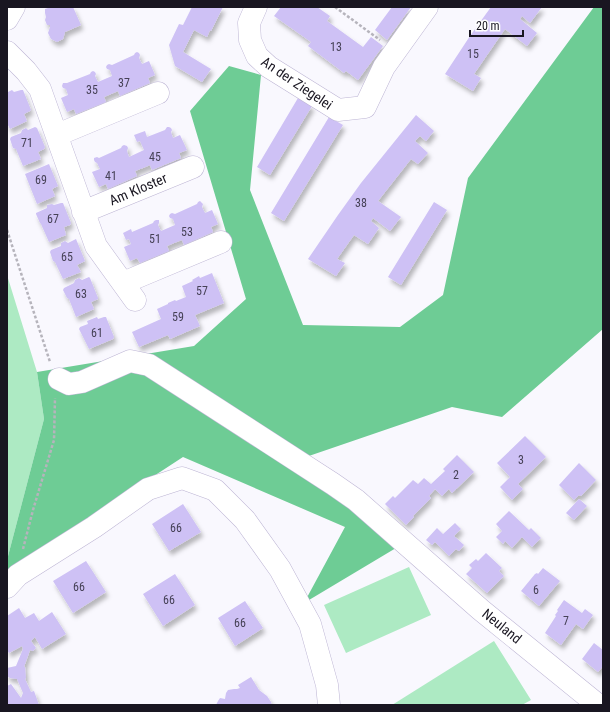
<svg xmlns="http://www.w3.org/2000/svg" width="610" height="712" font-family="'Roboto Condensed',sans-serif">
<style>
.green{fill:#adeac3}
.forest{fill:#6ecc95}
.building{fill:#cec1f5;filter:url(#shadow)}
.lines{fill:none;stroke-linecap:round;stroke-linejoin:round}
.minor-casing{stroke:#bdb5d4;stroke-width:23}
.path{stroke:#b6b4bc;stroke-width:2.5;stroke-dasharray:3 2;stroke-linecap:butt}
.minor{stroke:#fff;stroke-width:22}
.labels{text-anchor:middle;stroke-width:3;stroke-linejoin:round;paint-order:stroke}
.number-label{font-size:12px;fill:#464156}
.street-label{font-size:14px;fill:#191621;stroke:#fff}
</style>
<defs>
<filter id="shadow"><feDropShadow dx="2.5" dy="4.5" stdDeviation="2" flood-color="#0004"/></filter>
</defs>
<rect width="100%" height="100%" fill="#f9f8fe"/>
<path class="green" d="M7,275L37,372L44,419L7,560Z
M409,567L431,615L346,653L324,605Z
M494,641L531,700L522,705H392Z"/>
<path class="forest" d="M594,7H603V329L502,417L452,407L303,458L401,545L304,603L345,527L183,457L7,572V560L44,419L37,372L194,346L246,299L190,111L229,66L261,75L250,190L303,325L400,327L443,295L468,178Z"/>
<path class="building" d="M51,7H73L81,25L65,32L63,39L57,42L51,39L48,33L50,27V25H47L45,20L46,17L45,13V9Z
M192,7H223L211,31L210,30L207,37L194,30L183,52L211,69L202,82L175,66L169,45L179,24L183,25Z
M281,7H317L330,16L327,21L363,47L371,37L383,46L358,80L346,71L344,73L308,46L311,42L274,16Z
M392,7H411L387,40L375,30Z
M491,7H542L530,23L522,16L520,19L537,33L527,46L505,29L474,74L481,78L473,91L445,74L470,36Z
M137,52L139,53L140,55L139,58L142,64L149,61L155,75L148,78L150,83L120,96L118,91L104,97L106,102L76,114L74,109L67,112L61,98L68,95L66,89L63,88L62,86L63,83H67L90,74L91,72L93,71L95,72L96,74L95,76L98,82L112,76L110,70L107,69L106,67L107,65L109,64L112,65L134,55L135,53Z
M12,90L14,92L21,90H23L31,110L30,111L24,114L27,121L10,129L7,123V96L8,92Z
M298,98L312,106L270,175L257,167Z
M416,115L434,131L426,141L420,136L415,141L428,153L418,164L411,159L378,201L401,217L390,231L373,218L371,221L379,228L368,244L354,235L337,259L345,263L336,276L308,259L338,215L361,183L403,131Z
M329,117L343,125L284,221L271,213Z
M35,127L37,128L45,147L44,149L38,152L41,159L23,166L16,149L13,148L10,139L11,137L21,133L22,130L26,128L28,130Z
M167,127H169L171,128L172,130L171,132L173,138L180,135L187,150L179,153L181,158L152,170L150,165L143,168L135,171L137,176L108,189L106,184L99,187L92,172L100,169L97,163L95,162L94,160V158L97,157L99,158L121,148L122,146L124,145L127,146L128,148L127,151L129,157L144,150L140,141L137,142L134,135L145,131L147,137L165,130Z
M49,164L58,186L52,189L55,196L37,204L25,174Z
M200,201L203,204L202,207L205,213L212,210L218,224L211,227L213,232L184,245L182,240L174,243L167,246L169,251L140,263L137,258L130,261L124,247L131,244L129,239L126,240L123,233L131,229L132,232L153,223L154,221L156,220H159V223L158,225L161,231L175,225L173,219L170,218L169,216L170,214L172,213L175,214L197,204L198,202Z
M434,202L447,210L401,285L388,277Z
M61,203H63L71,223L70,225L64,227L66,235L49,242L41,224L40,223L36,214V213L47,208V205L52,204L54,205Z
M76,239L85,261L77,265L81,272L63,279L55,262L53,261L50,252L51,250L61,246V243L65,241L68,243Z
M212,273L224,303L195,315L200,326L170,339L168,335L139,347L132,332L161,319L157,309L168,304V303L175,300L176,301L186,297L182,286L193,281L192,280L199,276L200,278Z
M89,277L90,278L98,298V299L91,302L94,309L76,317L69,299L67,298L63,290L64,288L74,283L75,280L79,278L82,280Z
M97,317L98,319L104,317H106L114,337L113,339L89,349L79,329L80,327L88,324L87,321Z
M525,436L546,457L518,484L523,489L512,500L500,487L510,477L497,463Z
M457,455L474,472L452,493L449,489L442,496L435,489L429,496L431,498L413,516L414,517L406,525L385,504L393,496L395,498L413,480L418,484L424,478L431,484L445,471L443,469Z
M579,463L596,480L581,496L579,495L574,500L559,485Z
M579,499L587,506L574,520L566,513Z
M183,504L201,532L169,551L152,524Z
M509,511L529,530L531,528L541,538L532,547L522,537L512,548L505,541L503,544L496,537L502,531L496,524Z
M455,523L461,529L454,536L464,545L459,551L456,549L449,556L435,542L432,545L426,540L437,528L443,534Z
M486,553L502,568L499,571L504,576L487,593L466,574L472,568L469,565L476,559L478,561Z
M86,561L106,592L73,613L53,581Z
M543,568L560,581L539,606L521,591L535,574L537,573L538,574Z
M175,574L195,605L163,626L143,594Z
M564,600L582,613L585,609L593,615L583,629L576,624L561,645L545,633L556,616L555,615L558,611L557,610Z
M245,601L263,628L235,646L218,618Z
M19,608L25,618L34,613L39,621L52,612L66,634L42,649L35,637L31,641L36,648L33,651L30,650L24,667H25L26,678L25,679L31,692L34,691L39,705H7V686L11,684L21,698L23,693L17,679L10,678L7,676V668L16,666L23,649L22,646L9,653L7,650V616Z
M594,643L603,650V666L598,672L582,659Z
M251,677L259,690L267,696L271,702L272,705H216L218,701L220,698L225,699L226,693L228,690L234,689H237L240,688L238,685Z"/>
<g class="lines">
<g class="minor-casing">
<path id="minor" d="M256,7L249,23L250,40L257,56L269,67L338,110L365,107L384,67L427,7
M7,19L14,7
M7,52L26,71L40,89L96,246L135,300
M57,135L158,93
M83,212L193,167
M123,283L221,242
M59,379L69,384L82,382L130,361L149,365L333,484L356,500L481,610L598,705
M7,587L18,575L94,527L148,489L182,478L215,490L245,520L280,569L310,624L327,685L329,705"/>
</g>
<path class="path" d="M335,7L380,40
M7,230L50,362
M23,549L33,510L54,440L55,398"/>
<use href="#minor" class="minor"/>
</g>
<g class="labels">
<g class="number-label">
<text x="336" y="51">13</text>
<text x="473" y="58">15</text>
<text x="124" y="87">37</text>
<text x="92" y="94">35</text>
<text x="27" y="147">71</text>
<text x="155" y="161">45</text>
<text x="111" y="180">41</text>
<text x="41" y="184">69</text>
<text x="361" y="207">38</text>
<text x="53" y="223">67</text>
<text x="187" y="236">53</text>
<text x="155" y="243">51</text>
<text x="67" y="261">65</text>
<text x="202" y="295">57</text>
<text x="81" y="298">63</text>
<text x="178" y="321">59</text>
<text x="97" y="337">61</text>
<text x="521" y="464">3</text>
<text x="456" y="479">2</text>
<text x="176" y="532">66</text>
<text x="79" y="591">66</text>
<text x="536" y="594">6</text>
<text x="169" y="604">66</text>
<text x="566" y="625">7</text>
<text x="240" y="627">66</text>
</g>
<g class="street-label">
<text transform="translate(297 83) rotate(34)" y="5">An der Ziegelei</text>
<text transform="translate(138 189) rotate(-23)" y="5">Am Kloster</text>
<text transform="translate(502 626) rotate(39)" y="5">Neuland</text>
</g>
</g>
<rect width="610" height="712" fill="none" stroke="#191621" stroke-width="16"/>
<path d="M470 30v6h53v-6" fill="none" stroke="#191621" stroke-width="2"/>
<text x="476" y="30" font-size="12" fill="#191621" stroke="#ffffff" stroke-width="3" paint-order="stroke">20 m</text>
</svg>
